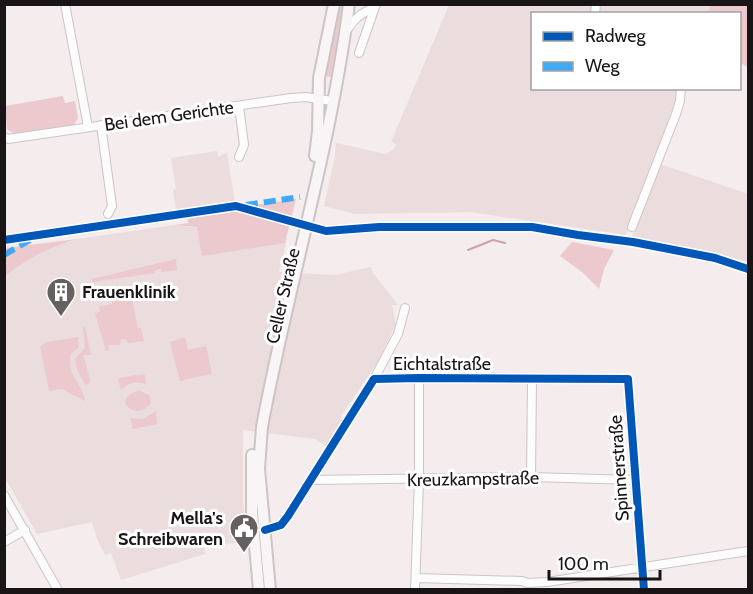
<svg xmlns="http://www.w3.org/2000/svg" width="753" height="594" font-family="Cabin,sans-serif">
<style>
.built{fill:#ebdcdd}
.green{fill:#ebc9cd}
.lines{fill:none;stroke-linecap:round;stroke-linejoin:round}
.stream{stroke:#cca2a8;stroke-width:2}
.minor-casing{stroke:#cbc5c6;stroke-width:10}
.secondary-casing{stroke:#cbc5c6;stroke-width:14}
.minor{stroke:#fdfcfc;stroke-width:8}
.secondary{stroke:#f9f4f5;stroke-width:10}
.quiet{stroke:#3fa9f5;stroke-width:6;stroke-dasharray:12 6;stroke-linecap:butt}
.cycleway-casing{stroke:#fff;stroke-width:11}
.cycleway{stroke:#0057b8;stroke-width:8}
.labels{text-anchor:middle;stroke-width:6;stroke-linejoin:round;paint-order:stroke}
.street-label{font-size:18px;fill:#191415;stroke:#fff}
.poi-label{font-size:18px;font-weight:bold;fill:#191415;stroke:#fff;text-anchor:start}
</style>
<rect width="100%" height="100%" fill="#f4eced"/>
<path class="built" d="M449,5H711L708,14H532V88L680,89L626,235L470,212L355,214L324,206L335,156L336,143L386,154L394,149L396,144L391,142Z
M217,151L218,157L227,152L235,203L176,211L173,190L176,189L171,158Z
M660,164L748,194V262L704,250L631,239Z
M175,225L287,238L279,272L335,275L371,267L373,273L398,305H392L396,324L379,360L341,416L342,420L326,446L315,439L243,430V500L246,542L204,546L205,554L121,580L111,553L105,555L97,539L92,522L37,534L5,478L4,276L19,264L53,246L77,239Z"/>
<path class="green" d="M337,5H345L333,77L324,76Z
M711,5H748V67L740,63V14L708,13Z
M63,96L65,103L75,101L78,118L74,125L14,134L7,129L5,106Z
M296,199L285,243L202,256L197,227L175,225L189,223L185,215Z
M77,239C50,247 27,258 5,276V248Z
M572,242L614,250L604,269L599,289L582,272L560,256Z
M176,259L177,270L161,272V269L155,270V273L92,282V279Z
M138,296V300L132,301L138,328H141L144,341L128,343L127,340L121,339L120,345H109L108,351H106L95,313L100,312L99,306L112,304V300Z
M85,326L91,355H83L90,379V383L85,385L77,369L75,359L85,348L83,328Z
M78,337L79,347L71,354C66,376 82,381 85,401L62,389L49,391L40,346L48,342Z
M185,337L188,350L206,346L212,374L180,381L170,342Z
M142,374L145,375L146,385C136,380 129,383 121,390L118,380L120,378Z
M140,391L149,395L151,403C144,413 131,414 125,403C126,395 132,392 140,391Z
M156,411L157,424L133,429L130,418L143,419Z"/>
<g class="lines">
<path class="stream" d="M468,250L493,240L505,243"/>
<g class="minor-casing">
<path id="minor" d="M65,4L88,127
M595,14L596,4
M347,30C354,19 361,13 374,8
M359,53L376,4
M239,106L244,145L239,157
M101,125L112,206L108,214
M4,137L8,139L291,98L306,97L332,101
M632,227L676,114L680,101L681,88
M374,379L398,334L405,308
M531,477L532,379
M311,480L531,477L635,480
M4,495L58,590
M265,530L281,525L288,516L374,379L419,378L628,379L644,590
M4,542L25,530
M416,578L522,581L527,583L547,582L748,551
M415,590L419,480V378"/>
</g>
<g class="secondary-casing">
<path id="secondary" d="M315,156L318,131L319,78L334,4
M252,455V513L259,590
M270,590L259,469L262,427C288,286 331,147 349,4"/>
</g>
<use href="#minor" class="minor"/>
<use href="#secondary" class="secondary"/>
<path class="quiet" d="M246,205L300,197
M4,255L30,240"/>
<g class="cycleway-casing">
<path id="cycleway" d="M4,240L236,206L326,231L379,227H532L578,235L633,242L715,258L748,269
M265,530L281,525L288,516L374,379L419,378L628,379L644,590"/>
</g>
<use href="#cycleway" class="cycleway"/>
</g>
<defs>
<g id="building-pin" transform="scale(1.5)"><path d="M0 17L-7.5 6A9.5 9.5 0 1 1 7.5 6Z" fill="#666061" stroke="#fff"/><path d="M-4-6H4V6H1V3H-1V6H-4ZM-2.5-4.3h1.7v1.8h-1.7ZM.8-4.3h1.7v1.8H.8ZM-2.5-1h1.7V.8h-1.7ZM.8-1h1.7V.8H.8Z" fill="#fff"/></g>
<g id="civic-pin" transform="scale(1.5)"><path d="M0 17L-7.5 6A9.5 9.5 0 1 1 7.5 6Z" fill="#666061" stroke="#fff"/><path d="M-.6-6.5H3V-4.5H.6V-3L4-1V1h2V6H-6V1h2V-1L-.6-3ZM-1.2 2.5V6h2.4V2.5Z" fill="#fff"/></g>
</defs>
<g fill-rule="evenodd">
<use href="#building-pin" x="61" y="292"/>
<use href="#civic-pin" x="244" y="528"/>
</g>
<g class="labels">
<g class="street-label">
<text transform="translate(169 116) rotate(-8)" y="6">Bei dem Gerichte</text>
<text transform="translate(283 296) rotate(-77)" y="6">Celler Straße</text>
<text x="442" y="370">Eichtalstraße</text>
<text transform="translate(619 468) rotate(-94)" y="6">Spinnerstraße</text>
<text transform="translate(473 479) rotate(-1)" y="6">Kreuzkampstraße</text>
</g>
<g class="poi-label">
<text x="82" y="298">Frauenklinik</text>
<text x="223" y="524" text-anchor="end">Mella's<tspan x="223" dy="21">Schreibwaren</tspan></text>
</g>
</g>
<rect width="753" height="594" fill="none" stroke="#191415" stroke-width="12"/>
<rect x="531" y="12" width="210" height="78" fill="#ffffff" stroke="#a3a1a1" stroke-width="1.5"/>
<rect x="543" y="32" width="30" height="9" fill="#0057b8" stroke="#a3a1a1" stroke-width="1.5"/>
<text x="585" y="42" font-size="18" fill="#191415">Radweg</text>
<rect x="543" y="62" width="30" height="9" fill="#3fa9f5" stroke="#a3a1a1" stroke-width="1.5"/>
<text x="585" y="72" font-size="18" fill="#191415">Weg</text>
<path d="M549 570v9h111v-9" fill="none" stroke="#191415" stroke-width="3"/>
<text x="558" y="570" font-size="18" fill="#191415" stroke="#ffffff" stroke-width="4.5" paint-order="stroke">100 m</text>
</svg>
